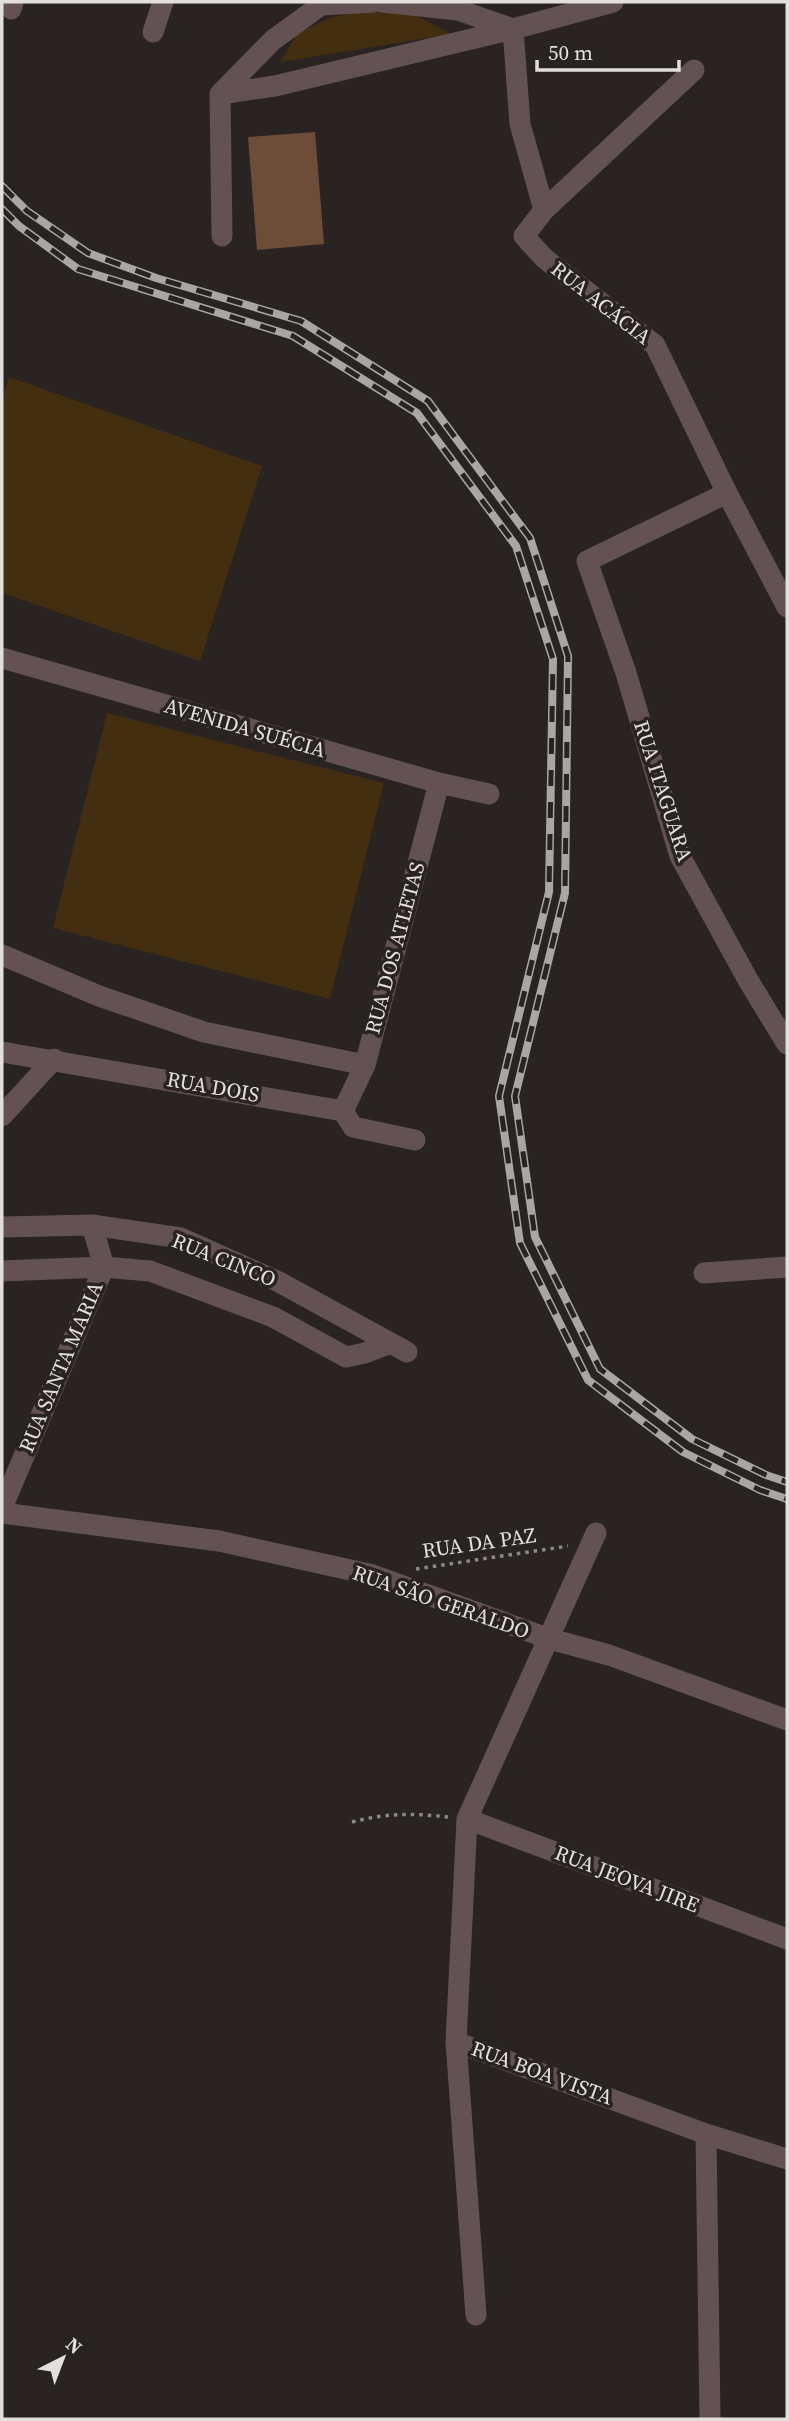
<svg xmlns="http://www.w3.org/2000/svg" width="789" height="2421" font-family="'Source Serif 4',serif">
<style>
.green{fill:#432e10}
.building{fill:#6d4c38}
.lines{fill:none;stroke-linecap:round;stroke-linejoin:round}
.path{stroke:#8d8887;stroke-width:3.5;stroke-dasharray:3.5 5;stroke-linecap:butt}
.minor{stroke:#645154;stroke-width:21}
.rail-casing{stroke:#aaa6a5;stroke-width:8}
.rail{stroke:#292422;stroke-width:5;stroke-dasharray:16;stroke-linecap:butt}
.labels{text-anchor:middle;stroke-width:7;stroke-linejoin:round;paint-order:stroke}
.street-label{font-size:21px;fill:#e3dfde;stroke:#292422}
</style>
<rect width="100%" height="100%" fill="#292422"/>
<path class="green" d="M366,9L405,10L452,34L280,62L297,34L327,19Z
M9,377L262,466L200,661L2,593V399Z
M107,713L384,783L330,999L53,928Z"/>
<path class="building" d="M315,132L324,244L257,250L248,137Z"/>
<g class="lines">
<path class="path" d="M416,1569L568,1546
M352,1822C387,1813 412,1813 448,1817"/>
<path class="minor" d="M382,2L458,10L513,29L520,124L544,210L524,236L544,258L655,345L727,493L787,607
M11,9L13,2
M153,32L163,2
M220,94L275,86L513,29L613,2
M220,94L273,40L321,5L374,2
M220,94L222,236
M544,210L694,70
M727,493L587,561L626,673L680,856L748,980L787,1044
M2,658L439,783L489,794
M2,955L99,996L204,1032L365,1065
M2,1052L343,1111L353,1127L415,1140
M343,1111L365,1065L439,783
M2,1116L54,1059
M2,1227L92,1225L181,1238L279,1282L407,1352
M2,1271L104,1267L150,1271L273,1317L346,1357L365,1353L391,1343
M704,1273L787,1267
M2,1508L104,1267L92,1225
M2,1513L219,1541L373,1575L550,1639L609,1655L787,1720
M596,1533L467,1819L456,2042L706,2134L710,2419
M467,1819L787,1939
M456,2042L476,2315
M706,2134L787,2159"/>
<g class="rail-casing">
<path id="rail" d="M2,186L27,211L88,253L156,278L301,321L428,401L530,538L568,656L565,893L515,1096L535,1237L600,1369L692,1439L766,1475L787,1482
M2,209L19,226L78,269L293,336L417,413L516,546L553,659L549,892L499,1096L520,1243L588,1380L683,1452L760,1490L787,1499"/>
</g>
<use href="#rail" class="rail"/>
</g>
<g class="labels">
<g class="street-label">
<text transform="translate(601 303) rotate(38)" y="7">RUA ACÁCIA</text>
<text transform="translate(245 728) rotate(16)" y="7">AVENIDA SUÉCIA</text>
<text transform="translate(663 791) rotate(72)" y="7">RUA ITAGUARA</text>
<text transform="translate(395 948) rotate(-75)" y="7">RUA DOS ATLETAS</text>
<text transform="translate(213 1087) rotate(10)" y="7">RUA DOIS</text>
<text transform="translate(224 1260) rotate(22)" y="7">RUA CINCO</text>
<text transform="translate(61 1367) rotate(-67)" y="7">RUA SANTA MARIA</text>
<text transform="translate(479 1543) rotate(-8)" y="7">RUA DA PAZ</text>
<text transform="translate(441 1602) rotate(19)" y="7">RUA SÃO GERALDO</text>
<text transform="translate(627 1879) rotate(21)" y="7">RUA JEOVA JIRE</text>
<text transform="translate(542 2073) rotate(20)" y="7">RUA BOA VISTA</text>
</g>
</g>
<rect width="789" height="2421" fill="none" stroke="#e3dfde" stroke-width="7"/>
<g transform="translate(63 2358) rotate(42)" stroke="#292422" stroke-width="5" paint-order="stroke">
<path d="M0-5L12 26L0 18L-12 26Z" fill="#e3dfde"/>
<text y="-10" font-size="19" font-weight="bold" text-anchor="middle" fill="#e3dfde">N</text>
</g>
<path d="M537 60v10h142v-10" fill="none" stroke="#e3dfde" stroke-width="3.5"/>
<text x="548" y="60" font-size="21" fill="#e3dfde" stroke="#292422" stroke-width="5" paint-order="stroke">50 m</text>
</svg>
